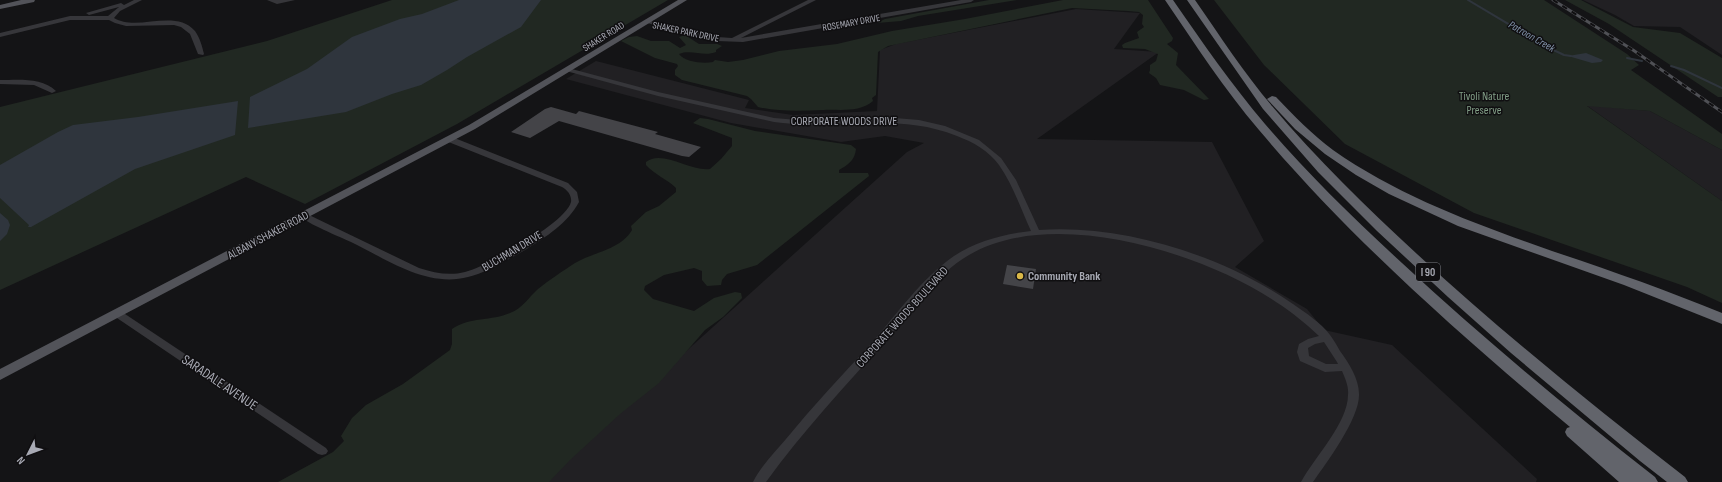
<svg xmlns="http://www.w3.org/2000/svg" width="1722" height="482" font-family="'Sofia Sans Condensed',sans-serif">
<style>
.built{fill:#212023}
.green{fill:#212822}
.water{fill:#2f353d}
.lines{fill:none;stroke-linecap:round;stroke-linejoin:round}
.stream{stroke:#2f353d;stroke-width:2}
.building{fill:#444448}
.minor{fill:#36363a;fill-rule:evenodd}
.major{fill:#525359;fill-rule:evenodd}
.highway{fill:#62646b;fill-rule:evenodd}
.rail-casing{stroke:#4f5055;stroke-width:3}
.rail{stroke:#100f11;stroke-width:2;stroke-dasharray:5.5;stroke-linecap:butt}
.poi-dot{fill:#dab848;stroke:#100f11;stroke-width:1.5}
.labels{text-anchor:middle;stroke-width:3;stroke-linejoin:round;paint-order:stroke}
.far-street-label{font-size:10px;fill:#a8aab4;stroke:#100f11}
.far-water-label{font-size:11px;font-style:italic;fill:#8394ab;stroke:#100f11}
.shield{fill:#100f11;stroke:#7a7c83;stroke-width:1}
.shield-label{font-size:11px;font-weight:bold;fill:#a8aab4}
.park-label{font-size:12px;fill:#819d86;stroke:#100f11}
.street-label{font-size:12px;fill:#a8aab4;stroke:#100f11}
.poi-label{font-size:12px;font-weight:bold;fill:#a8aab4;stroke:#100f11;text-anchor:start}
.near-street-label{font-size:14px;fill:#a8aab4;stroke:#100f11}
</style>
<rect width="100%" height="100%" fill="#141416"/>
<path class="built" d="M1583,0H1722V55L1680,27L1634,26L1615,15Z
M1076,9L1140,13L1114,49L1159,52L1037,139L1212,142L1264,241L1235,267L1307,309L1324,330L1392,345L1537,479L1536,482H541L907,152L924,143L885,136L841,142L731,123L566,79L596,61L749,100L745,108L793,115L877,111L880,50L896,44Z
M1586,105L1650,111L1722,150V201Z"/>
<path class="green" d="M392,0H668L457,124L305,204L246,177L0,290V107L267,41Z
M989,0H1017L918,16L901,21L877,23L885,19Z
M1063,0H1148L1173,38L1172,41L1167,44L1178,53L1176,65L1209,99L1204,100L1184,90L1160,85L1156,78L1149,73L1150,70V65L1156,61L1158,54L1145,49L1123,48L1122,45L1125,43L1139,38L1137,32L1144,27L1142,24L1143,15L1139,12L1128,11L1072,8L888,46L878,52L876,95L872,98L873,101C859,113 840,109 823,110C801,111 780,112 758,107L751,99L747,96L682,80L675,75V70L678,66L677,64L655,58L621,41L629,37L637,36L651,41H669L680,48L686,45L679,37L685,35L699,44H717L722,46L716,50V52C704,57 691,49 679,54C685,62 703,64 713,62L715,60L728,62L743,60L779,51L837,44L892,31L965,19Z
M1214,0H1544L1627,54L1639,65L1631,70L1722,134V150L1650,111L1587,106L1722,201V303L1687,287L1474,213L1345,144L1264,65Z
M1565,0H1581L1633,27L1680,33L1722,58V97H1718L1609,24Z
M700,118L708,119L755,131L851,145L856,149C855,160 848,165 839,170V173H868L869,176L757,265L727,274L722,280L721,285L707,286L702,280V271L694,268L664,275L645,286L644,290L653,299L694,311L714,298L735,292L741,293L742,298L723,317L705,330L659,383L620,414L570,460L549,482H278L333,452L344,441L341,436L352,418L366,405L403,384L450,350L452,344V329C469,317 492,321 510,313C523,308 528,298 538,289C549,280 563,271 575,263C594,252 620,250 632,230L631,226L646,212L659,206L676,192V188C667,179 655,175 646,165V162C662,149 691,172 710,169L721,159L732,146V138L693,123Z"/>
<path class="water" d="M459,0H541L521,27L467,57L447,70L421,85L392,94L346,112L248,128L250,97L307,69L352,37L400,19L422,14Z
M1586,53L1603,60L1601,62L1592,63L1568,56Z
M238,101L235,135L135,169L31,227H28L29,225L0,198V165L58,132L73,125L138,117Z
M0,213L8,220L10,225L7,234L0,241Z"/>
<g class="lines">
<path class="stream" d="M1468,0L1547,47L1564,55L1571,56
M1627,58L1642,61
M1671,66L1684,70L1722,88"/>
</g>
<path class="building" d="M551,107L576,114L579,111L658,132L655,134L701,147L689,157L682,156L559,121L530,138L511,132L545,109Z
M1007,265L1036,269L1033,289L1003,284Z"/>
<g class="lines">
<path class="minor" d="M134,0H142L120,11L114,18C137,32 175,8 195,31C200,38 202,46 204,54L203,55L198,54L190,34L181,27L174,25L126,26L115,23L109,20H70L0,37V33L70,16H108L119,7L89,15L86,13L121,3L124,5Z
M267,0H295L277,4Z
M808,0H816L741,38L961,0H974L971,2L743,42L717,41L643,22L646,20L717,37L732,38Z
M568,68L658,92L774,118L798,120L895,118L919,120L945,126L979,140L1001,158L1016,180L1039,230C1124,224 1224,256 1293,304C1306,313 1321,323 1330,335C1334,340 1337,346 1340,351C1349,363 1359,379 1359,394C1360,418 1327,462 1313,482H1301C1314,458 1348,423 1348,395C1349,387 1345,378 1342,371L1325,372L1300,361L1297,352L1299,344L1308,339L1319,336C1305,323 1292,312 1276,302C1202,252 1052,206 969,255C936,274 913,309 888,338C846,385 803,431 766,482H753C761,466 775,452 786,439C813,406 842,375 871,344C896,315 922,278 954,256C977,241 1004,234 1031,231C1021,209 1013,185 999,165C989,151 973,142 957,136C912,118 870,124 822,124C806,125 790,124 774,122L658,96L566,71V69ZM1324,342L1337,362L1338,364H1326L1309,356L1308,348L1315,344Z
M0,80C18,80 42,77 56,91L52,93L34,85L0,84Z
M446,137H452L568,183L577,192L579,202C568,223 546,237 525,250C507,260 488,272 468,277C427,288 386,259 351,242C340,237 306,223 300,216L301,214H307L419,268C434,273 450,276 465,272C486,267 566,223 571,202C572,195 567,190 562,187L446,141L445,139Z
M118,311L122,312L326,448L328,451L326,454L322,455L318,454L114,316L113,314Z"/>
<path class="major" d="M21,0H35L34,2L0,9V5Z
M678,0H687L475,129L0,380V369L469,125Z"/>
<path class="highway" d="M1165,0H1173C1202,42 1232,85 1265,124C1307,173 1354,219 1402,263C1483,338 1568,409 1655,477L1658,482H1619L1567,436L1565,432L1567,428L1570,427C1460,335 1351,239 1259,130C1224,89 1195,44 1165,0Z
M1187,0H1195C1220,36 1244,73 1272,106C1317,159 1366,207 1417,254C1503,333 1593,406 1685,477L1688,482H1667L1640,461L1511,353L1448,297L1377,231L1318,172L1263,109Z
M1272,96L1276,97C1294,116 1312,134 1333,150C1400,197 1476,224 1552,251C1609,270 1666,290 1722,313V324L1624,285L1458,226L1389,194L1356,175L1325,154L1295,129L1267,99Z"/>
<g class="rail-casing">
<path id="rail" d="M1553,0L1633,50L1722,112"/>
</g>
<use href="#rail" class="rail"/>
</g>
<circle class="poi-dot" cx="1020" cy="276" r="4"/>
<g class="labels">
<g class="far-street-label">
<text transform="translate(851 22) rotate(-10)" y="4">ROSEMARY DRIVE</text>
<text transform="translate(686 31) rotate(12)" y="4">SHAKER PARK DRIVE</text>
<text transform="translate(603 36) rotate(-32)" y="4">SHAKER ROAD</text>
</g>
<g class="far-water-label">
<text transform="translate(1532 36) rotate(30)" y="4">Patroon Creek</text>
</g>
<rect class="shield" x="1416" y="263" width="24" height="18" rx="3"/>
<g class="shield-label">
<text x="1428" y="276">I 90</text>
</g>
<g class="park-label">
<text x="1484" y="100">Tivoli Nature<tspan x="1484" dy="14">Preserve</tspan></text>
</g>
<g class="street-label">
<text x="844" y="125">CORPORATE WOODS DRIVE</text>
<text transform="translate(268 235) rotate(-28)" y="4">ALBANY SHAKER ROAD</text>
<text transform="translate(512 251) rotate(-31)" y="4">BUCHMAN DRIVE</text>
<text transform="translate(902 317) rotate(-48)" y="4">CORPORATE WOODS BOULEVARD</text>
</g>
<g class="poi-label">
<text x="1028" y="280">Community Bank</text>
</g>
<g class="near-street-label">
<text transform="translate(220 382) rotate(34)" y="5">SARADALE AVENUE</text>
</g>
</g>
<g transform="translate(28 454) rotate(228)" stroke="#100f11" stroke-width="3" paint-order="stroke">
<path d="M0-3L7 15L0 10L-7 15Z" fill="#a8aab4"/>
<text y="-6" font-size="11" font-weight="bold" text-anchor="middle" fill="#a8aab4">N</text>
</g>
</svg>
